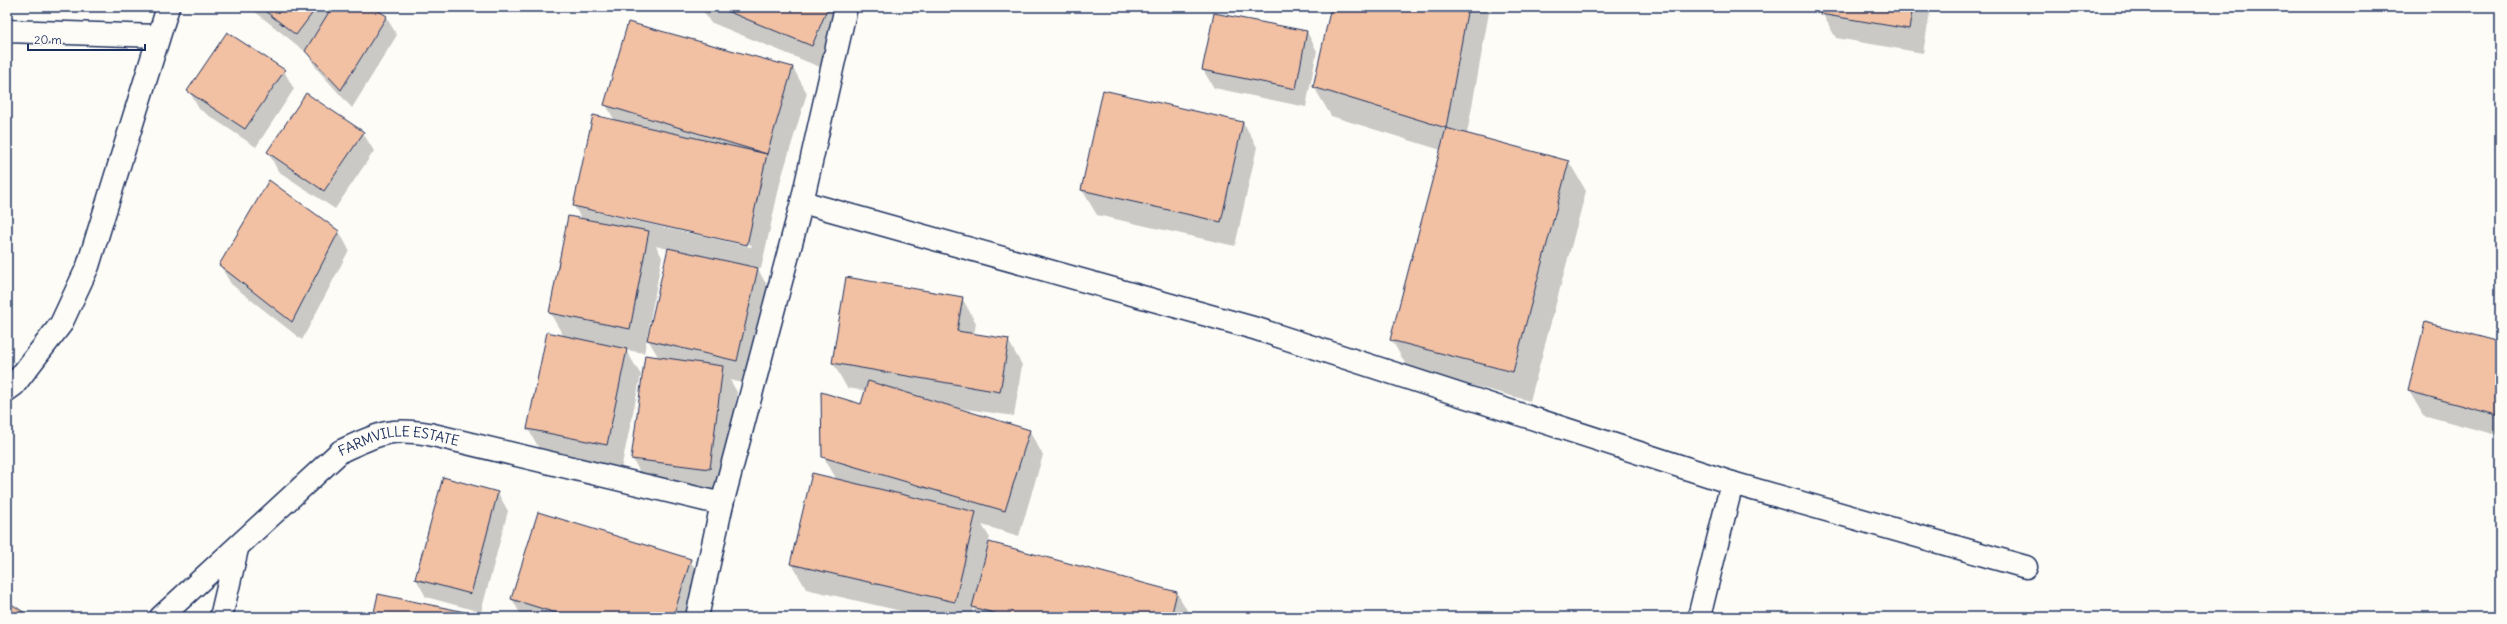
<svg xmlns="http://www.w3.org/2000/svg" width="2507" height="624" font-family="Delius,sans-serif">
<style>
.shadow{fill:#0003;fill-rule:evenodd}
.building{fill:#f2c0a3;stroke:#1b2f5e}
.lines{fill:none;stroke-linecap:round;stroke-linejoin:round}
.street-casing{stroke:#1b2f5e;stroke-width:25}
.street{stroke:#fdfcf7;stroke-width:22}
.labels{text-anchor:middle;stroke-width:4;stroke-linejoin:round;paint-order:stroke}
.street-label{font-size:14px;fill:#1b2f5e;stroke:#fdfcf7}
</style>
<rect width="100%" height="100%" fill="#fdfcf7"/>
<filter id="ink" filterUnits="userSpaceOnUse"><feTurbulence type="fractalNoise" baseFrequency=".025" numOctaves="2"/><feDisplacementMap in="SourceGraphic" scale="8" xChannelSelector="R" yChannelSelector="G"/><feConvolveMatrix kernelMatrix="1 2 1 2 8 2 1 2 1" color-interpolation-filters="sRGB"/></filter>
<g filter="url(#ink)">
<path class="shadow" d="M249,7H370L386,17L397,35L352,108L317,69L307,53Z
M701,7H852L827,70L710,22Z
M1332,7H1490L1467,134L1569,162L1586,191L1530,401L1408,368L1391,339L1441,150L1331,116L1314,87Z
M1823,7H1931L1923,53L1836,38L1822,13Z
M628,23L793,68L807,93L781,179L761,269L757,268L772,294L751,385L730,380L737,392L724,494L646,483L632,458L659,358L647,338L644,353L626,350L641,375L621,469L542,453L528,429L564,337L550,313L582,220L574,206L615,121L606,105ZM591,209L752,245L751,247L591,211ZM656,246L668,249L649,336H647L662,257Z
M1307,32L1317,51L1306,107L1214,88L1203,70Z
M284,71L294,89L256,147L199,109L189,91Z
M1243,122L1257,147L1235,246L1097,215L1082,190Z
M363,133L374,151L335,209L278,171L268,152Z
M339,231L349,250L302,340L231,284L220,265Z
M847,278L962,298L976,323L974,335L1008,340L1022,365L1014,416L952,407L1029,430L1043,455L1019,536L982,525L990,538L988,543L1177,593L1191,617H979L973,608L971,617H927L806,589L792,564L837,480L823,456L862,405L866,391L847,388L833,363Z
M2500,343V436L2423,415L2409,391Z
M443,478L498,493L508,511L481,612L426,597L416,579Z
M690,560L705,585L695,617H522L512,599Z"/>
<path class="building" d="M260,7H317L296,35Z
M332,7H372L387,16L341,90L305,51Z
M717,7H828L812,46Z
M1331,7H1468L1446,128L1313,87Z
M1822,7H1913L1909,29L1820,14Z
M1214,13L1307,31L1296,89L1202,70Z
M628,22L793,67L767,154L604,105Z
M227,32L285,70L245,129L187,91Z
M1103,90L1243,122L1221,222L1081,190Z
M306,93L364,132L324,191L267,152Z
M593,115L767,154L747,245L573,206Z
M1446,128L1569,161L1513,372L1390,340Z
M269,180L339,231L292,322L219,265Z
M568,216L649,231L630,329L549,313Z
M668,248L758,268L737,361L647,340Z
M846,277L963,297L957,331L1009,339L1000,392L832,363Z
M2425,322L2500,342V416L2408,391Z
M547,332L627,349L607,445L527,429Z
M645,355L723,366L710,469L631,459Z
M868,381L1030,430L1005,511L822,457L821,392L861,404Z
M812,473L976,512L955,602L790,564Z
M443,477L498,492L471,594L415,579Z
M538,512L691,559L673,617H569L511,599Z
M989,542L1177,592L1171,617H1008L972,607Z
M378,594L465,612L464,617H373Z
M7,601L31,617H7Z"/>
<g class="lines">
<g class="street-casing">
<g id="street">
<path d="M7,31L158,36"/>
<path d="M802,202L1257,329L1732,483L2026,567"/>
<path d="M7,390L14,385L61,324L88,266L168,7"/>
<path id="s1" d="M161,617L341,451C378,434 389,427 429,434L722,504L802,202L846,7"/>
<path d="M221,617L237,549"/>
<path d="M697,617L722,504"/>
<path d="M1699,617L1732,483"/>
</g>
</g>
<use href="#street" class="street"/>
</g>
</g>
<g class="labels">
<g class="street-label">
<text dy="5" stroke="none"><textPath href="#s1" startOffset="305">FARMVILLE ESTATE</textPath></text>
</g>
</g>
<rect width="2507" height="624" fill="none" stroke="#fdfcf7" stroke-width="24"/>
<rect x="12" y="12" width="2483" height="600" fill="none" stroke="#1b2f5e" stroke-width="1.5" filter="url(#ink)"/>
<path d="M28 44v6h117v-6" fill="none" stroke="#1b2f5e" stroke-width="2"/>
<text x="34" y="44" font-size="12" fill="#1b2f5e" stroke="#fdfcf7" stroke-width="3" paint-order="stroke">20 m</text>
</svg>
